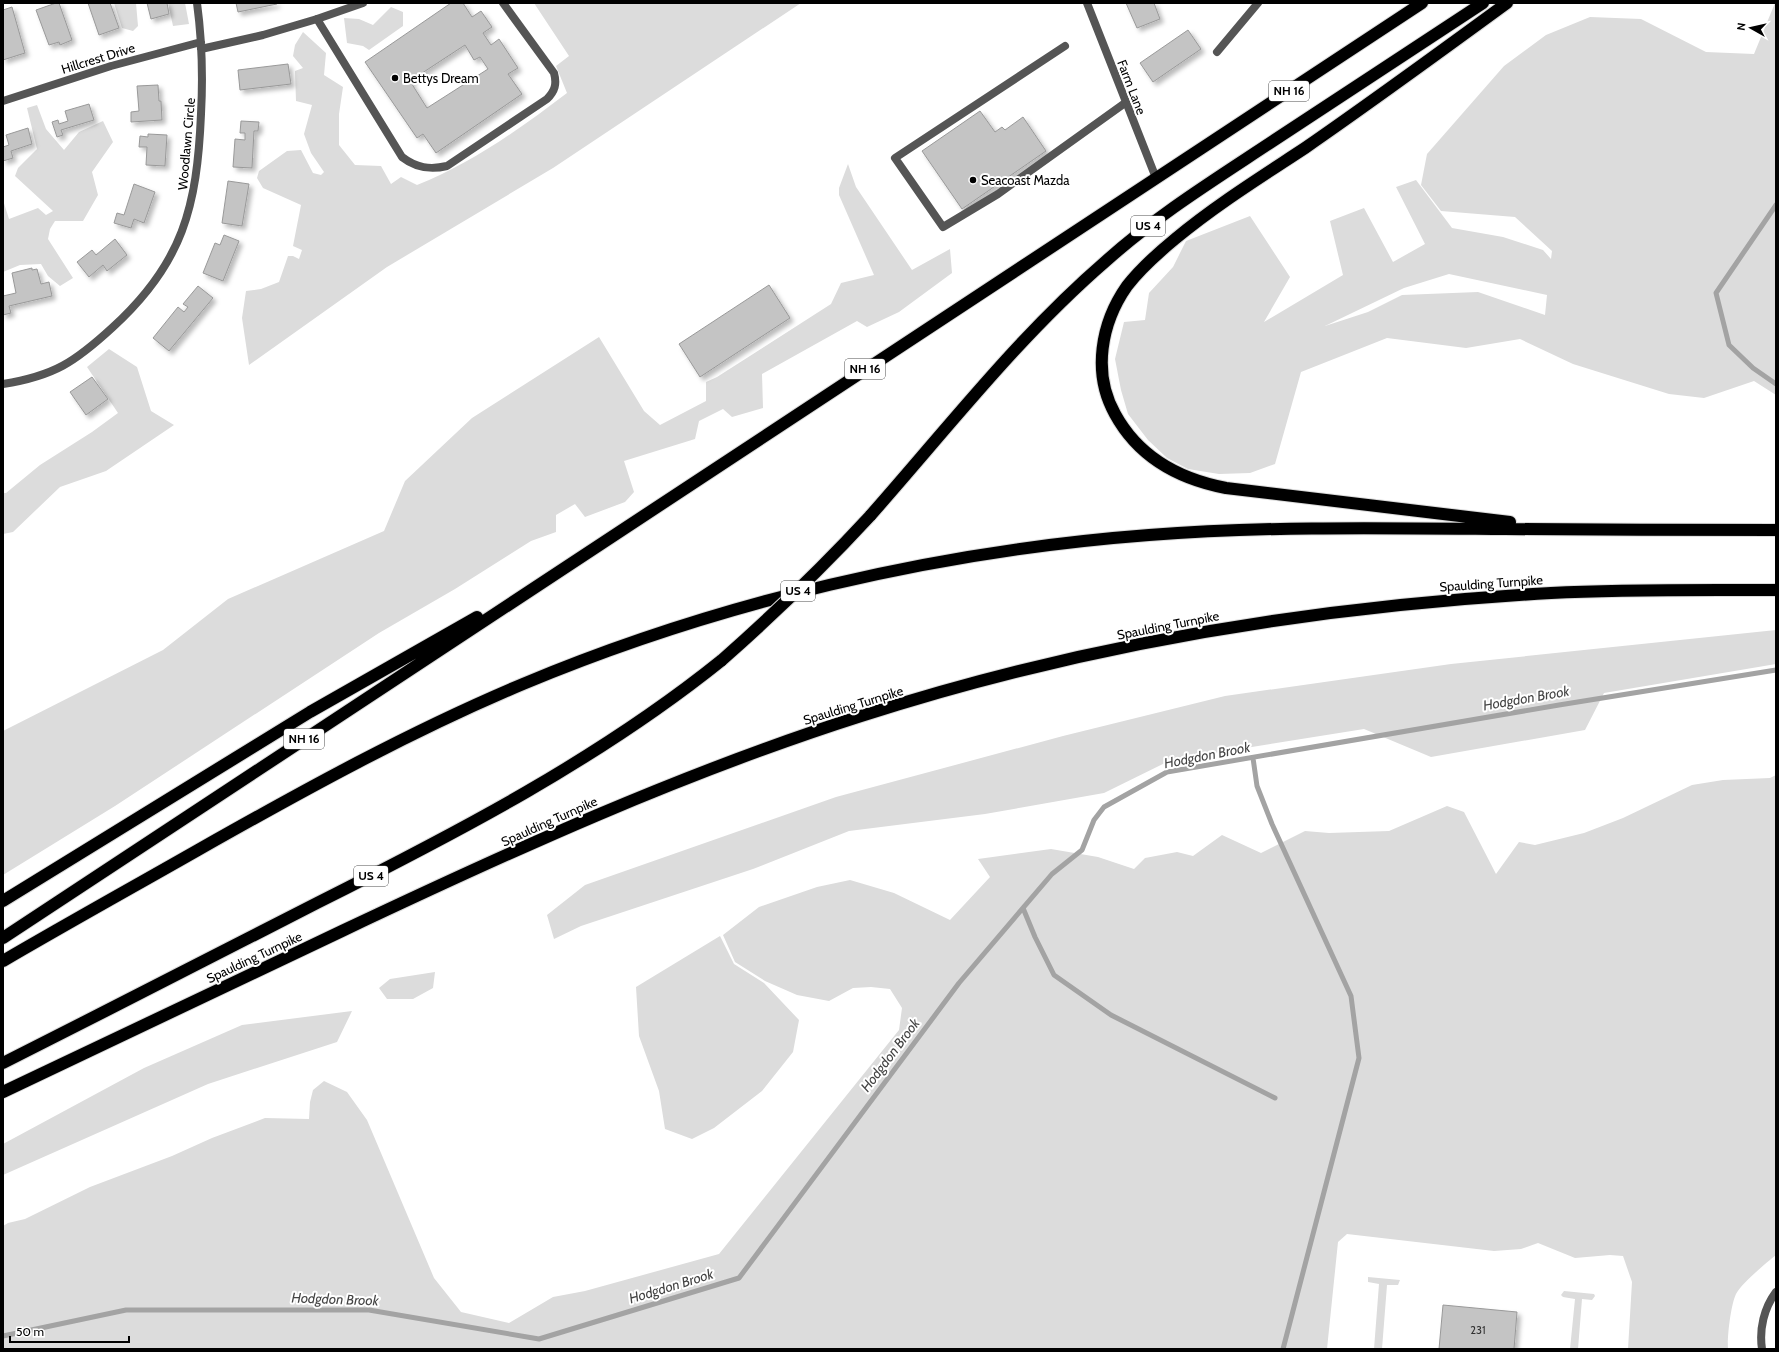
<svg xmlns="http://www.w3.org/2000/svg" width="1779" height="1352" font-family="Cabin,sans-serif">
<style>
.green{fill:#dcdcdc;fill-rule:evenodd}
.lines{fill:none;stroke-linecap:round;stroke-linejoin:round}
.stream{stroke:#a3a3a3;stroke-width:5}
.building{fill:#c4c4c4;stroke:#999;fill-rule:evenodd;filter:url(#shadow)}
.highway-casing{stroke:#dbdbdb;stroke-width:14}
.lane{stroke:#555;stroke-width:8}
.street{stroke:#555;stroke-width:8}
.highway{stroke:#000;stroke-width:12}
.highway-bridge-casing{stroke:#dbdbdb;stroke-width:14;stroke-linecap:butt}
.highway-bridge{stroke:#000;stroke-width:12}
.poi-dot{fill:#000;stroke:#fff;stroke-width:1.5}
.labels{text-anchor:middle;stroke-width:4;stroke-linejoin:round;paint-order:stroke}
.number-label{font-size:11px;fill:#313131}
.shield{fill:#fff;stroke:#4c4c4c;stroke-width:1}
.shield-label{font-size:12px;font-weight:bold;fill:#000}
.street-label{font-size:13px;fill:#000;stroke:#fff}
.poi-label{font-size:13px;fill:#000;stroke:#fff;text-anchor:start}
.water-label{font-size:14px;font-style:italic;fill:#444;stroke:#fff}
</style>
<defs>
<filter id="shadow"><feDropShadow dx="3.5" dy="3.5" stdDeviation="2" flood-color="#0004"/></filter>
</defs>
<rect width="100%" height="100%" fill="#fff"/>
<path class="green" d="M114,3H136L138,26L133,31L122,28Z
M168,3H185L189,24L173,26Z
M534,3H801L553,168L387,267L249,365L242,318L246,291L261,289L279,282L288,256H293L299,259L302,250L293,246L301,205L263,188L257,178L259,171L287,151L301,150L313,173L321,175L324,172L311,153L304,134L312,105L296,101L295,71L303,68L293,56L295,45L303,32L326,53L324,75L343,87L339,114V145L355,165L381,166L391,184L401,177L417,185C471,164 521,128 567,93L556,66L569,56Z
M1775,3H1776V395L1754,381L1704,398L1669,394L1573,364L1520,339L1466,348L1387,338L1301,372L1275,464L1250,473L1219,474L1188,469L1167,458L1148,440L1128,414L1121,390L1115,359L1124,322L1145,320L1149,293L1173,267L1186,241L1250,216L1290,277L1264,322L1343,275L1330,221L1364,208L1393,262L1425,244L1396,187L1416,180L1452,228L1503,237L1543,250L1551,259L1552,251L1515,217L1441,211L1421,185L1427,154L1504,66L1546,35L1590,17L1641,19L1706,52L1754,54ZM1449,274L1547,295L1545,315L1478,292L1402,295L1368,312L1325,326L1404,288Z
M391,7L403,12V26L369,50L363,46L347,43L344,18L359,19L373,25Z
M37,105L46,129L64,150L79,132L103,121L113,142L92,172L98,195L83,221H55L50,229L48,239L73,278L60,286L48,276L41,264L20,265L3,272V200L9,219L38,208L46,215L53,211L15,176L18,168L37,149L27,108Z
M848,164L856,187L912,270L950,249L952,273L899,312L867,327L857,321L762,374L763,408L732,417L723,409L699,421L695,439L624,461L634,492L625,502L585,517L575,504L556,515V532L531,541L455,589L379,633L115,806L3,875V731L163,650L228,599L384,531L405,481L472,418L599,337L644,411L660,425L706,401V382L717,377L831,304L841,283L874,275L839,195V188Z
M109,349L137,367L151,411L174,425L106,471L60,487L13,532L3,534V493H6L40,465L92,432L118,413L87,367Z
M1776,630V664L1604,693L1585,730L1431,757L1364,729L1171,760L1104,793L985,814L849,831L753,869L581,926L554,939L547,915L585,885L836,797L1063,736L1225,696L1451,664Z
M1776,775V1255C1766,1263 1741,1284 1736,1294C1731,1304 1727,1337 1728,1349H1628L1632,1282L1623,1256L1610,1255L1575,1258L1538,1243L1521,1249L1494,1251L1347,1234L1338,1242L1327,1349H3V1226L8,1223L25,1219L90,1187L172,1156L212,1138L265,1118L309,1119L310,1102L313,1090L324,1081L347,1092L367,1120L434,1278L461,1312L509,1323L553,1297L585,1291L719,1254L899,1030L902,1008L890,989L871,987L853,988L829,1001L797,995L765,981L735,962L723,935L759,907L817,887L850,880L894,893L950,920L990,877L978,859L1051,849L1098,857L1134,869L1145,858L1177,852L1193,856L1222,835L1261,853L1305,831L1329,833L1389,831L1447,806L1464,812L1496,874L1519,842L1535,845L1584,833L1623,818L1692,785L1723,780L1770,778Z
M720,936L734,964L764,983L799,1020L793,1052L762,1091L714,1128L692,1139L665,1129L659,1091L639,1036L636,987Z
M435,972L433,988L413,999H387L379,988L390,979Z
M352,1011L337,1042L208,1084L3,1175V1144L144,1068L242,1025Z
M1368,1277L1400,1280L1398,1285H1387L1382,1349H1374L1379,1284L1368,1282Z
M1564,1291L1594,1294L1595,1296L1592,1300L1582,1299L1578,1349H1570L1575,1299L1563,1297L1561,1295Z"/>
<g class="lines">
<path class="stream" d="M1776,205L1716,293L1729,345L1753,368L1776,384
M1253,758L1257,786L1272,824L1351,996L1359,1058L1283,1349
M1023,908L1035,937L1054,975L1111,1015L1275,1098
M3,1336L126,1310H369L539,1339L739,1278L959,983L1052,874L1082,850L1094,820L1104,807L1167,772L1559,705L1776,670"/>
</g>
<path class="building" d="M56,3H59L72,40L60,45L59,42L49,45L36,10Z
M88,3H110L119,28L99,35Z
M147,3H167L169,14L151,19Z
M236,3H276L277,4L238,12Z
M451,3H463L472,17L481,11L492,27L483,33L491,45L499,39L518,68L508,74L522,94L436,153L423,134L417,138L365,62ZM465,45L474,60L480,57L488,69L427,108L410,81Z
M1126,3H1154L1160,19L1137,28Z
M12,7L25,53L3,60V10Z
M1188,30L1201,49L1153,82L1140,63Z
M288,64L291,84L240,90L238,70Z
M158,85L159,101H161L162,120L131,122V112L139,111L137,86Z
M89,104L94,120L61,130L63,135L57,137L52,122L58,120L59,124L68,121L65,111Z
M980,111L995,132L1002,127L1005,130L1023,117L1046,151L962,209L922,151Z
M241,121L259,122L258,131H254L252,168L233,167L235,139L245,140V133H240Z
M28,128L32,144L11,151L13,158L3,161V147L9,145L6,135Z
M148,134L167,135L165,166L146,165L147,147H139L140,136L148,137Z
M228,181L249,184L242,226L222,223Z
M134,184L155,192L144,223L134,219L131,228L114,223L117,213L124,215Z
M224,235L239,241L223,281L203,273L215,243L220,245Z
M115,239L127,255L107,271L103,265L89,277L77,262L92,250L96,255Z
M32,268V270L37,269L41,284L49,282L52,296L9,306L11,313L3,315V296L16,293L12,273Z
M769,285L790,318L700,377L679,344Z
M198,286L213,298L169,351L153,338L178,307L184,312L188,307L183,304Z
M92,377L108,399L86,415L70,392Z
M1443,1305L1517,1312L1514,1349H1439Z"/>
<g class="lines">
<g class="highway-casing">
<path id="highway" d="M1507,3C1440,52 1373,101 1305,148C1261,177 1216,205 1175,239C1158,253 1141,268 1127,286C1101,323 1092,373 1115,414C1139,458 1179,479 1226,488L1510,522
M870,516C947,429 1018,337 1106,261C1156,216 1214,180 1270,143C1341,96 1412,50 1483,3
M3,901L310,712L477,617
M3,938L1422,3
M3,961C68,923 133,887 198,850C304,790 411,731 523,684C719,602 937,551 1149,535C1267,526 1386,528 1505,529C1595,530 1686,530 1776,530
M3,1063C108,1010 213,956 317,903C458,832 599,759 722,660
M3,1092C116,1038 229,984 342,931C511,851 682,773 861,716C1084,644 1318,606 1551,593C1626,589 1701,590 1776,590"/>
</g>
<path class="lane" d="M363,3L317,19L402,157C416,168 430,170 447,166L547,99C555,91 557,84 554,73L503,3
M1065,46L895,158L943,227L998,194L1125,103
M1217,52L1258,3
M1762,1349C1759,1329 1764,1308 1776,1292"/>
<path class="street" d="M1087,3L1156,178
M201,49L263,35L317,19
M3,101L111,66L201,42
M3,384C54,376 75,362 113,327C183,263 197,207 201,114C203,77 202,40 197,3"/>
<use href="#highway" class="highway"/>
<g class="highway-bridge-casing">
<path id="highway-bridge" d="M722,660C774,614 823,567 870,516"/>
</g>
<use href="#highway-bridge" class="highway-bridge"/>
</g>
<g class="poi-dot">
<circle cx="395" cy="78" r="4"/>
<circle cx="973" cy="180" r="4"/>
</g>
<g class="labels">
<g class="number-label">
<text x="1478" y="1334">231</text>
</g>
<g class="shield">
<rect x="1269" y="81" width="40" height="20" rx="3"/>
<rect x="1131" y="216" width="34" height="20" rx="3"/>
<rect x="845" y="359" width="40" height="20" rx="3"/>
<rect x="781" y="581" width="34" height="20" rx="3"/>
<rect x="284" y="729" width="40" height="20" rx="3"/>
<rect x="354" y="866" width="34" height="20" rx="3"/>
</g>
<g class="shield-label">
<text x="1289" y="95">NH 16</text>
<text x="1148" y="230">US 4</text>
<text x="865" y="373">NH 16</text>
<text x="798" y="595">US 4</text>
<text x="304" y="743">NH 16</text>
<text x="371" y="880">US 4</text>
</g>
<g class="street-label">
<text transform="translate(98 58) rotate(-17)" y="5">Hillcrest Drive</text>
<text transform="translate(1132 87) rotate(69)" y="5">Farm Lane</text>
<text transform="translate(186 144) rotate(-85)" y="5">Woodlawn Circle</text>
<text transform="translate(1491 583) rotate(-4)" y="5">Spaulding Turnpike</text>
<text transform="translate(1168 625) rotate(-11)" y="5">Spaulding Turnpike</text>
<text transform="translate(853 705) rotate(-17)" y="5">Spaulding Turnpike</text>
<text transform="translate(549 821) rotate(-24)" y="5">Spaulding Turnpike</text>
<text transform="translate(254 957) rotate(-25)" y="5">Spaulding Turnpike</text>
</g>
<g class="poi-label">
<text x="403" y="83">Bettys Dream</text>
<text x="981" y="185">Seacoast Mazda</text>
</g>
<g class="water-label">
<text transform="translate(1526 698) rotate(-10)" y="5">Hodgdon Brook</text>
<text transform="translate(1207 755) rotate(-11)" y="5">Hodgdon Brook</text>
<text transform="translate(890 1055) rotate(-53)" y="5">Hodgdon Brook</text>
<text transform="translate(671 1286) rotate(-17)" y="5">Hodgdon Brook</text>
<text transform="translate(335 1299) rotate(2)" y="5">Hodgdon Brook</text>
</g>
</g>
<rect width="1779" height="1352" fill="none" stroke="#000000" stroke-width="8"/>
<g transform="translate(1751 28) rotate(278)" stroke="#ffffff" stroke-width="3" paint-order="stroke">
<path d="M0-3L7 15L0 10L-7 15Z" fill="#000000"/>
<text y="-6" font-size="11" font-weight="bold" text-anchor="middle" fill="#000000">N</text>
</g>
<path d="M10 1336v6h119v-6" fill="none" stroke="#000000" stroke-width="2"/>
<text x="16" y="1336" font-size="12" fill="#000000" stroke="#ffffff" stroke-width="3" paint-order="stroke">50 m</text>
</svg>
